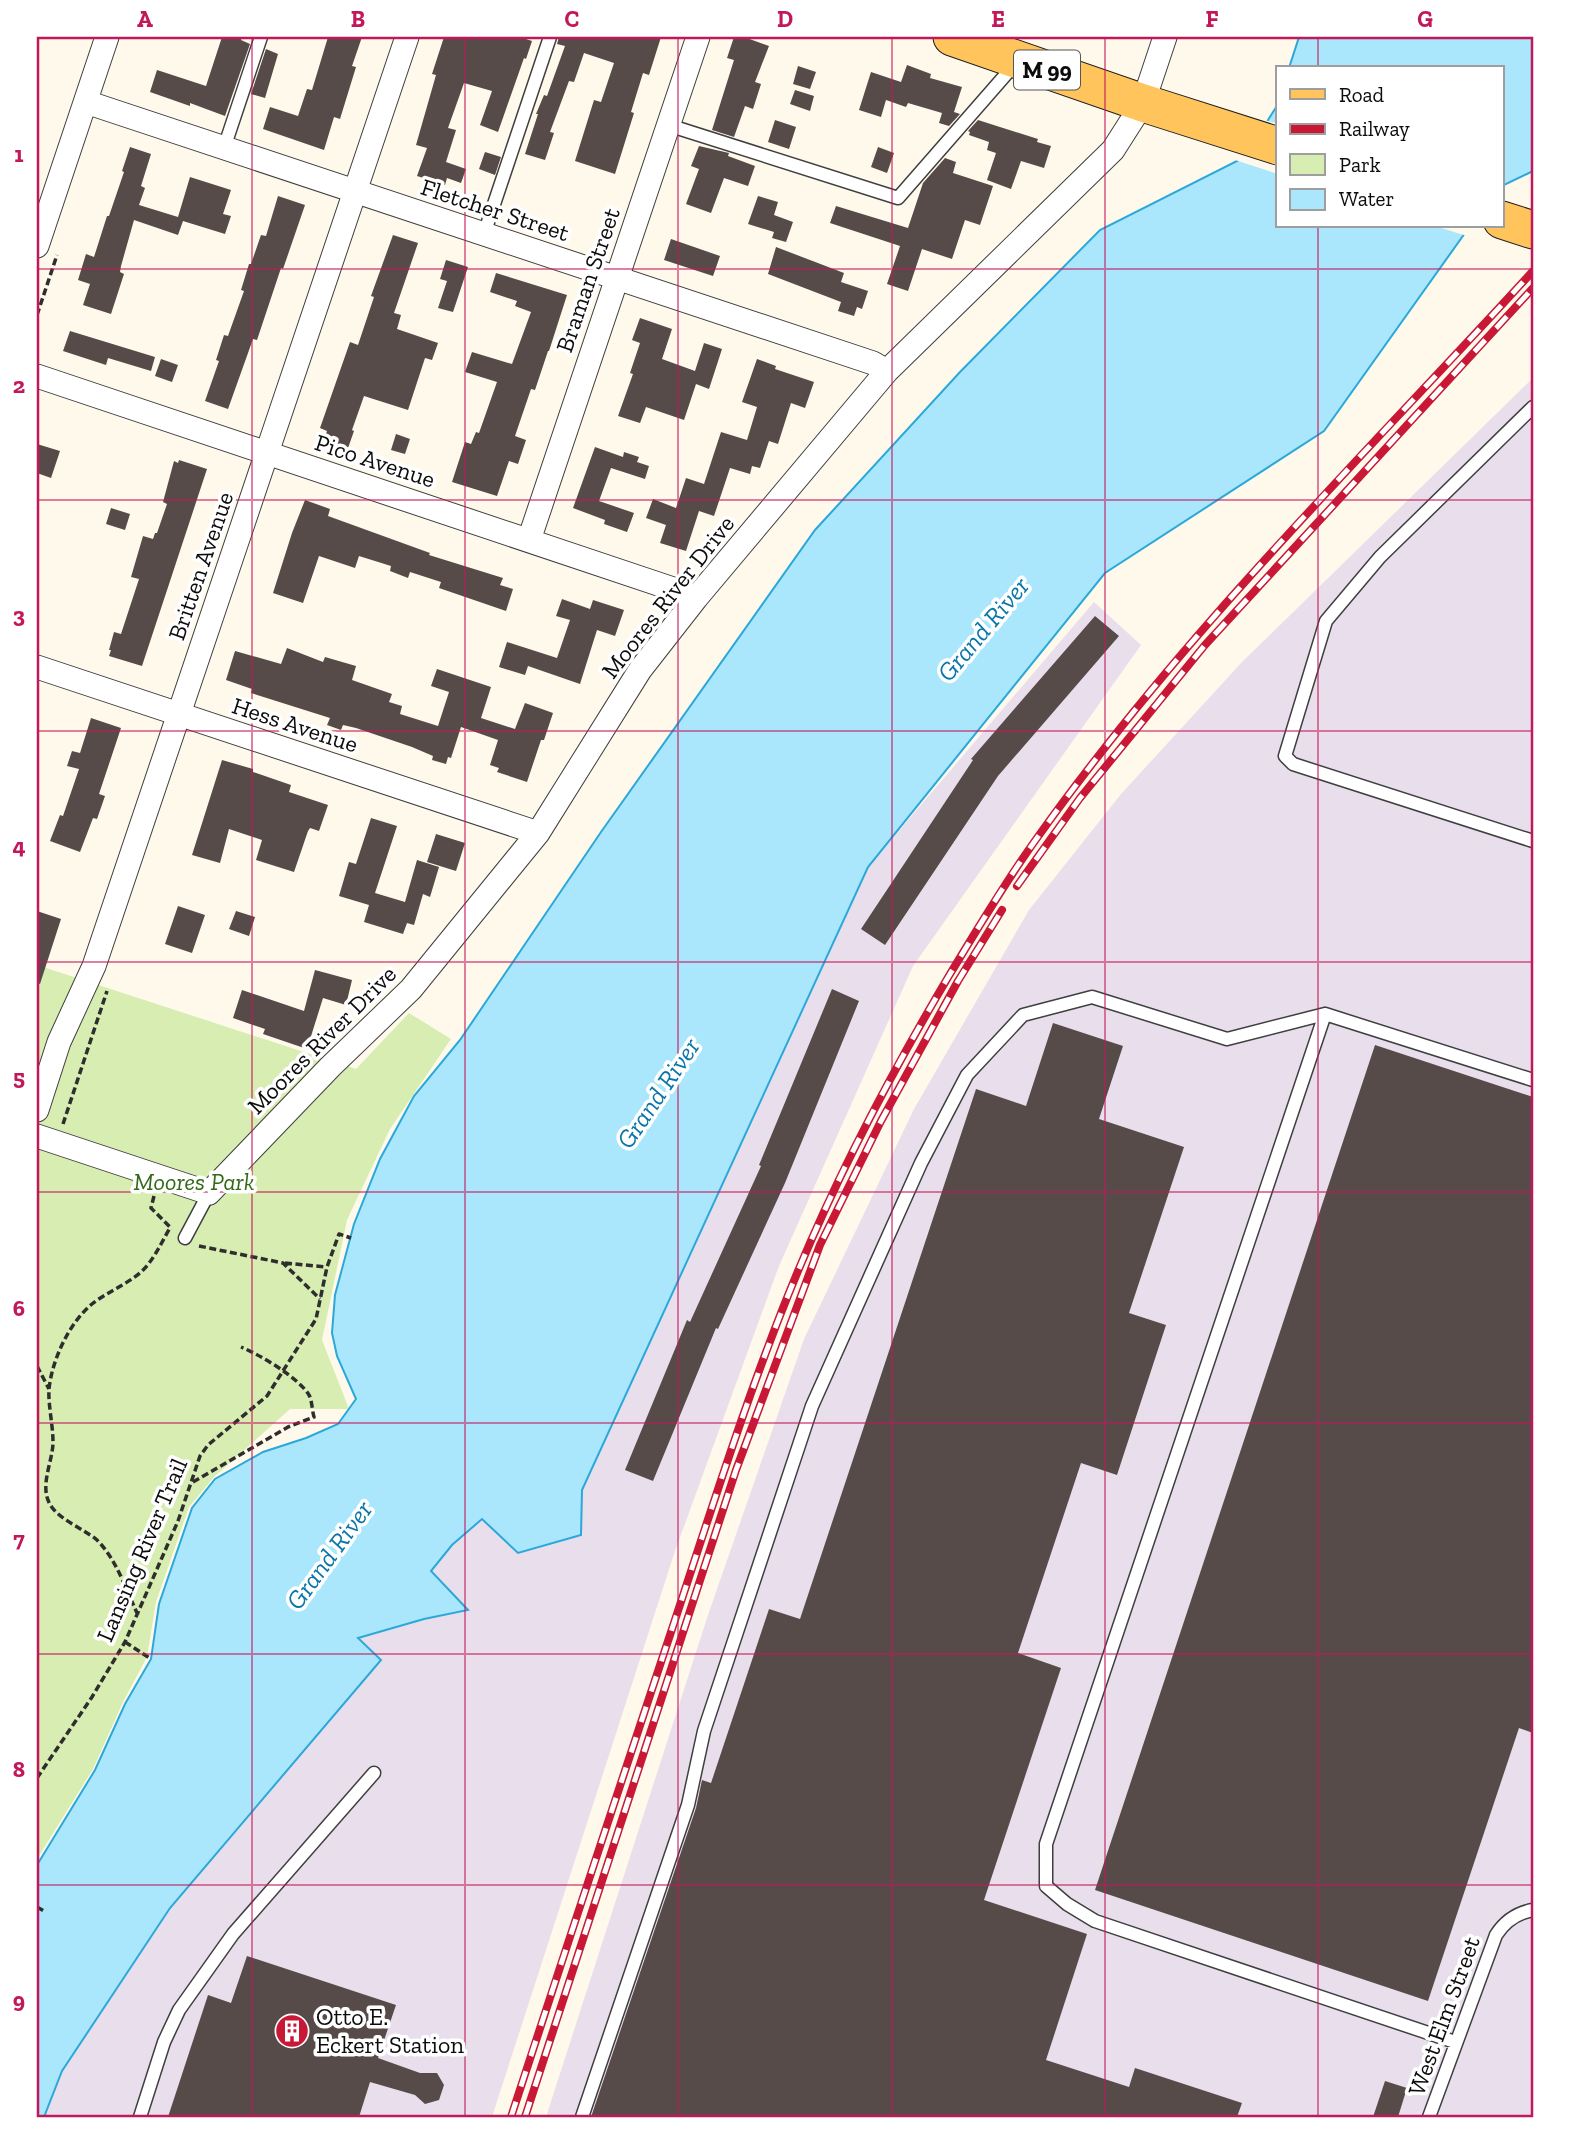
<svg xmlns="http://www.w3.org/2000/svg" width="1570" height="2154" font-family="'Zilla Slab',serif">
<style>
.industrial{fill:#e9dfec}
.green{fill:#d7edb1}
.water{fill:#abe7fc;stroke:#2ba8d9;stroke-width:2}
.pier{fill:#fff9eb}
.building{fill:#564b48}
.lines{fill:none;stroke-linecap:round;stroke-linejoin:round}
.lane-casing{stroke:#3f3f3f;stroke-width:15}
.street-casing{stroke:#3f3f3f;stroke-width:25}
.primary-casing{stroke:#1d1d1d;stroke-width:39}
.path{stroke:#2e2e2e;stroke-width:3.5;stroke-dasharray:7 3.5;stroke-linecap:butt}
.lane{stroke:#fff;stroke-width:12}
.street{stroke:#fff;stroke-width:23}
.primary{stroke:#ffc45b;stroke-width:37}
.rail-casing{stroke:#c81835;stroke-width:8}
.rail{stroke:#fff;stroke-width:5;stroke-dasharray:16;stroke-linecap:butt}
.grid{fill:none;stroke:#c2185b;stroke-width:2;stroke-opacity:0.55}
.labels{text-anchor:middle;stroke-width:7;stroke-linejoin:round;paint-order:stroke}
.shield{fill:#fff;stroke:#555;stroke-width:2}
.shield-label{font-size:23px;font-weight:bold;fill:#0c0c0c}
.street-label{font-size:24px;fill:#0c0c0c;stroke:#fff}
.park-label{font-size:24px;font-style:italic;fill:#326917;stroke:#fff}
.poi-label{font-size:24px;fill:#0c0c0c;stroke:#fff;text-anchor:start}
.water-label{font-size:26px;font-style:italic;fill:#0b76a9;stroke:#fff}
.neatline{fill:none;stroke:#c2185b;stroke-width:2.5}
.grid-label{font-size:23px;text-anchor:middle;font-weight:bold;fill:#c2185b}
</style>
<rect width="100%" height="100%" fill="#fff9eb"/>
<path class="industrial" d="M1533,378V2117H546L708,1615L804,1339L914,1109L1029,910L1121,794L1242,662Z
M1094,602L1141,645L913,966L779,1266L675,1551L492,2117H44L62,2071L170,1908L381,1660L358,1638L424,1619L467,1610L430,1572L452,1545L483,1519L581,1535L582,1490L868,867Z"/>
<path class="green" d="M37,965L356,1069L409,1013L451,1039L390,1129L347,1220L322,1340L349,1409H290L214,1477L189,1507L156,1602L147,1657L123,1702L93,1769L37,1859Z"/>
<path class="water" d="M1299,37H1533V171L1502,186V68H1289Z
M1278,104V226H1470L1324,431L1105,573L868,867L582,1490L581,1535L518,1553L482,1519L452,1545L431,1571L468,1610L424,1619L358,1638L381,1660L170,1908L62,2071L44,2117H37V1865L95,1770L125,1704L151,1659L159,1604L192,1508L215,1479L263,1452L306,1438L338,1424L356,1399L337,1356L332,1333L335,1295L354,1224L380,1159L414,1096L460,1040L601,832L815,530L960,372L1100,230L1245,157Z"/>
<path class="pier" d="M1265,120L1278,124V174L1232,159L1242,154Z
M1435,226H1474L1467,236Z"/>
<path class="building" d="M222,37H242L241,40L250,44L225,116L190,103V106L150,92L157,70L206,86Z
M328,37H362L352,66L356,67L340,119L334,117L324,150L263,129L270,107L298,116L307,89L312,90Z
M444,37H520L532,41L526,59L524,58L498,132L480,125L492,91L464,83L448,128L456,130L446,162L466,169L461,183L447,178L445,185L417,176L427,148L416,145L436,75L432,74Z
M559,37H661L649,75L643,73L631,112L634,113L615,174L575,161L594,100L601,102L614,63L584,53L574,82L569,81L550,132L554,133L545,160L525,154L538,114H536L544,95L547,96L565,46L557,44Z
M734,37H744L769,46L755,82L761,84L753,109L745,106L734,137L712,130L734,60L727,58Z
M266,49L278,54L265,98L251,94Z
M907,65L931,74L930,78L962,87L954,112L960,114L949,126L939,123L942,113L908,103L906,107L886,100L881,117L859,110L871,72L901,82Z
M798,66L816,72L810,89L793,84Z
M795,90L814,96L810,111L790,104Z
M775,120L796,127L789,149L768,142Z
M978,120L1038,139L1037,142L1051,146L1044,168L1021,161L1011,189L987,180L996,153L987,150L989,142L969,135L970,132L968,131Z
M699,146L729,153L728,156L755,166L748,186L724,178L711,213L686,204L699,169L691,166Z
M130,147L151,154L141,186L145,188L139,205L178,217L190,177L231,190L223,214L231,216L225,234L183,221L178,235L134,220L121,266L120,272L124,274L111,314L83,305L90,284L78,280L86,254L94,257L107,216H109L124,172L122,171Z
M878,147L894,153L887,173L871,167Z
M485,152L501,157L495,175L479,169Z
M945,158L956,162L953,173L993,186L980,225L965,220L952,259L922,249L908,291L887,284L900,246L830,223L836,206L908,228L923,183Z
M278,196L305,205L283,269L281,268L257,340L253,339L228,409L205,401L219,361L216,360L224,335L228,336L244,291L241,290L249,264H251L261,235L266,236Z
M758,196L778,202L774,215L793,222L786,242L772,238L774,232L748,224Z
M393,235L418,243L394,313L401,315L397,329L438,343L432,360L425,358L408,410L364,396L352,430L354,431L347,451L323,443L327,431L320,428L350,342L358,345L374,297L371,296Z
M671,239L720,256L713,276L664,260Z
M776,247L844,273L841,282L868,291L862,309L857,307L854,316L838,311L841,302L768,274Z
M446,260L468,267L453,312L438,308L447,281L440,279Z
M496,273L567,295L549,351H548L535,390L531,389L515,436L526,440L518,464L509,461L497,496L452,482L465,442L471,444L476,432L479,433L497,382L465,372L472,352L512,364L531,312L515,306L517,301L490,292Z
M640,318L672,329L662,359L695,371L704,343L722,349L709,389L696,384L684,420L646,407L640,423L618,416L633,374L630,373L640,343L632,340Z
M70,331L155,357L151,371L108,358L106,365L63,351Z
M161,359L178,365L172,382L155,376Z
M757,359L776,366L775,369L814,382L805,408L791,403L778,444L769,441L760,468L752,466L750,474L730,468L714,516L699,511L686,551L660,543L666,525L646,518L653,499L676,508L686,478L704,484L721,432L747,440L757,407L742,402Z
M396,434L410,439L405,454L391,450Z
M37,444L60,451L51,478L37,473Z
M595,447L623,457L624,452L639,457L637,462L649,466L645,479L611,468L599,501L634,513L627,532L604,524L605,520L573,508Z
M179,460L207,469L142,666L109,656L111,650H109L114,632L121,634L139,579L131,577L143,536L153,539L155,533H157L167,504L163,502L174,461L178,463Z
M305,500L330,509L328,516L430,553L429,555L503,578L500,585L513,589L506,611L439,588L441,582L410,572L408,578L390,571L391,566L359,556L355,568L319,556L303,603L273,593L292,533Z
M111,508L130,514L125,530L106,524Z
M562,599L590,609L593,600L624,610L615,636L597,630L580,684L528,666L525,675L499,667L507,642L557,658L570,620L556,616Z
M1095,616L1119,636L998,776L885,945L861,929L973,760L971,759Z
M287,648L323,662L325,657L356,666L352,680L392,694L389,702L402,706L400,714L438,726L449,692L431,686L437,669L491,687L481,718L515,729L525,703L553,713L544,740H541L527,782L497,772L499,768L490,765L498,740L461,727L451,758L448,757L446,764L432,760L433,756L412,747L356,728L343,725L341,730L327,725L330,718L251,693L252,689L226,680L235,651L281,664Z
M91,718L121,728L99,794L105,796L97,819L93,818L80,852L50,841L60,815L63,816L79,769L67,766L72,751L80,753Z
M222,760L253,769V772L291,785L289,792L328,805L319,831L310,828L308,831L294,872L256,860L262,840L229,829L220,863L192,855Z
M371,818L397,826L375,893L405,902L417,860L439,867L430,897L423,894L414,925L407,923L403,934L364,922L369,905L339,896L349,862L356,864Z
M436,834L465,843L456,871L427,862Z
M178,906L205,915L192,953L165,944Z
M37,911L61,919L40,984L37,983Z
M236,911L255,917L249,936L229,929Z
M315,970L352,980L346,1005L323,998L307,1049L263,1034L265,1029L233,1018L242,990L304,1011Z
M832,989L859,1001L785,1183L718,1329L716,1328L653,1481L625,1470L687,1320L690,1322L761,1166L759,1165Z
M1053,1023L1123,1046L1099,1119L1184,1147L1129,1313L1166,1325L1117,1475L1081,1463L1018,1653L1061,1668L984,1900L1087,1934L1046,2060L1129,2087L1135,2068L1242,2103L1237,2117H591L696,1808L702,1780L711,1783L769,1609L800,1619L976,1089L1026,1106Z
M1375,1045L1533,1097V1733L1519,1728L1428,2001L1095,1890Z
M247,1956L396,2005L378,2058L420,2073H437L444,2085L439,2100L425,2104L415,2095L370,2082L359,2117H168L208,1995L231,2003Z
M1385,2081L1407,2088L1398,2117H1373Z"/>
<g class="lines">
<g class="lane-casing">
<path id="lane" d="M668,125L898,198L1016,63
M224,148L261,37
M484,234L550,37
M1533,407L1380,557L1326,621L1285,756L1293,764L1533,841
M1325,1014L1046,1844V1886L1067,1904L1095,1921L1455,2042
M185,1238L209,1193
M140,2117L164,2042L179,2010L233,1934L374,1773
M582,2117L688,1805L704,1731L812,1406L921,1163L967,1075L1023,1015L1092,997L1227,1039L1325,1014L1533,1080
M1429,2117L1496,1935C1505,1921 1516,1913 1533,1910"/>
</g>
<g class="street-casing">
<path id="street" d="M86,102L873,363L887,371
M37,246L107,37
M37,376L697,597
M529,540L698,37
M37,667L538,833
M37,1110L59,1042L94,966L407,37
M37,1136L209,1193L330,1067L411,989L538,833L640,670L697,597L887,371L1113,150L1143,103L1165,37"/>
</g>
<g class="primary-casing">
<path id="primary" d="M952,37L1143,103L1278,146
M1502,220L1533,230"/>
</g>
<path class="path" d="M37,315L57,255
M63,1124L107,991
M154,1196L151,1208L172,1229
M199,1246L283,1263L320,1299
M285,1263L326,1267
M37,1366L49,1389
M193,1482L288,1427L314,1417C312,1410 312,1400 309,1395C298,1377 260,1355 241,1347
M138,1615C126,1590 117,1560 97,1540C83,1528 54,1518 48,1500C41,1482 53,1460 53,1442C53,1425 48,1405 49,1389C52,1360 69,1323 92,1304C107,1292 126,1285 141,1272C154,1260 161,1243 170,1228
M125,1642L151,1659
M37,1778L92,1697L125,1642L178,1521L200,1456L208,1445L267,1396L316,1319L327,1267L339,1234L351,1238
M37,1907L44,1911"/>
<use href="#lane" class="lane"/>
<use href="#street" class="street"/>
<use href="#primary" class="primary"/>
<g class="rail-casing">
<path id="rail" d="M1017,886L1080,798L1205,645L1533,288
M511,2117C562,1960 614,1804 666,1647C708,1521 747,1393 798,1271C841,1168 893,1070 950,974C978,928 1006,881 1037,838C1183,633 1364,456 1533,271
M525,2117L736,1470L820,1245L881,1121L958,981L1002,910"/>
</g>
<use href="#rail" class="rail"/>
</g>
<path class="grid" d="M252,37V2117M465,37V2117M678,37V2117M892,37V2117M1105,37V2117M1318,37V68M1318,226V2117M37,269H1533M37,500H1533M37,731H1533M37,962H1533M37,1192H1533M37,1423H1533M37,1654H1533M37,1885H1533"/>
<defs>
<g id="building-disc" transform="scale(1.75)"><circle r="9.5" fill="#c81835" stroke="#fff"/><path d="M-4-6H4V6H1V3H-1V6H-4ZM-2.5-4.3h1.7v1.8h-1.7ZM.8-4.3h1.7v1.8H.8ZM-2.5-1h1.7V.8h-1.7ZM.8-1h1.7V.8H.8Z" fill="#fff"/></g>
</defs>
<g fill-rule="evenodd">
<use href="#building-disc" x="292" y="2031"/>
</g>
<g class="labels">
<rect class="shield" x="1014" y="50.5" width="66" height="39" rx="5"/>
<g class="shield-label">
<text x="1047" y="78">M 99</text>
</g>
<g class="street-label">
<text transform="translate(495 210) rotate(18)" y="8">Fletcher Street</text>
<text transform="translate(588 280) rotate(-71)" y="8">Braman Street</text>
<text transform="translate(375 461) rotate(18)" y="8">Pico Avenue</text>
<text transform="translate(201 566) rotate(-71)" y="8">Britten Avenue</text>
<text transform="translate(668 597) rotate(-52)" y="8">Moores River Drive</text>
<text transform="translate(295 725) rotate(18)" y="8">Hess Avenue</text>
<text transform="translate(322 1040) rotate(-45)" y="8">Moores River Drive</text>
<text transform="translate(142 1550) rotate(-67)" y="8">Lansing River Trail</text>
<text transform="translate(1444 2016) rotate(-70)" y="8">West Elm Street</text>
</g>
<g class="park-label">
<text x="194" y="1190">Moores Park</text>
</g>
<g class="poi-label">
<text x="316" y="2025">Otto E.<tspan x="316" dy="28">Eckert Station</tspan></text>
</g>
<g class="water-label">
<text transform="translate(983 629) rotate(-50)" y="9">Grand River</text>
<text transform="translate(658 1093) rotate(-56)" y="9">Grand River</text>
<text transform="translate(329 1555) rotate(-54)" y="9">Grand River</text>
</g>
</g>
<rect width="1570" height="2154" fill="none" stroke="#ffffff" stroke-width="77"/>
<rect x="1276" y="66" width="228" height="161" fill="#ffffff" stroke="#9e9e9e" stroke-width="2"/>
<rect x="1290" y="89" width="35" height="10" fill="#ffc45b" stroke="#9e9e9e" stroke-width="2"/>
<text x="1339" y="102" font-size="21" fill="#0c0c0c">Road</text>
<rect x="1290" y="124" width="35" height="10" fill="#c81835" stroke="#9e9e9e" stroke-width="2"/>
<text x="1339" y="136" font-size="21" fill="#0c0c0c">Railway</text>
<rect x="1290" y="154" width="35" height="21" fill="#d7edb1" stroke="#9e9e9e" stroke-width="2"/>
<text x="1339" y="172" font-size="21" fill="#0c0c0c">Park</text>
<rect x="1290" y="189" width="35" height="21" fill="#abe7fc" stroke="#9e9e9e" stroke-width="2"/>
<text x="1339" y="206" font-size="21" fill="#0c0c0c">Water</text>
<rect x="38" y="38" width="1494" height="2078" class="neatline"/>
<g class="grid-label">
<text x="145" y="27">A</text>
<text x="358" y="27">B</text>
<text x="572" y="27">C</text>
<text x="785" y="27">D</text>
<text x="998" y="27">E</text>
<text x="1212" y="27">F</text>
<text x="1425" y="27">G</text>
<text x="19" y="162">1</text>
<text x="19" y="393">2</text>
<text x="19" y="623">3</text>
<text x="19" y="854">4</text>
<text x="19" y="1085">5</text>
<text x="19" y="1316">6</text>
<text x="19" y="1547">7</text>
<text x="19" y="1777">8</text>
<text x="19" y="2008">9</text>
</g>
</svg>
